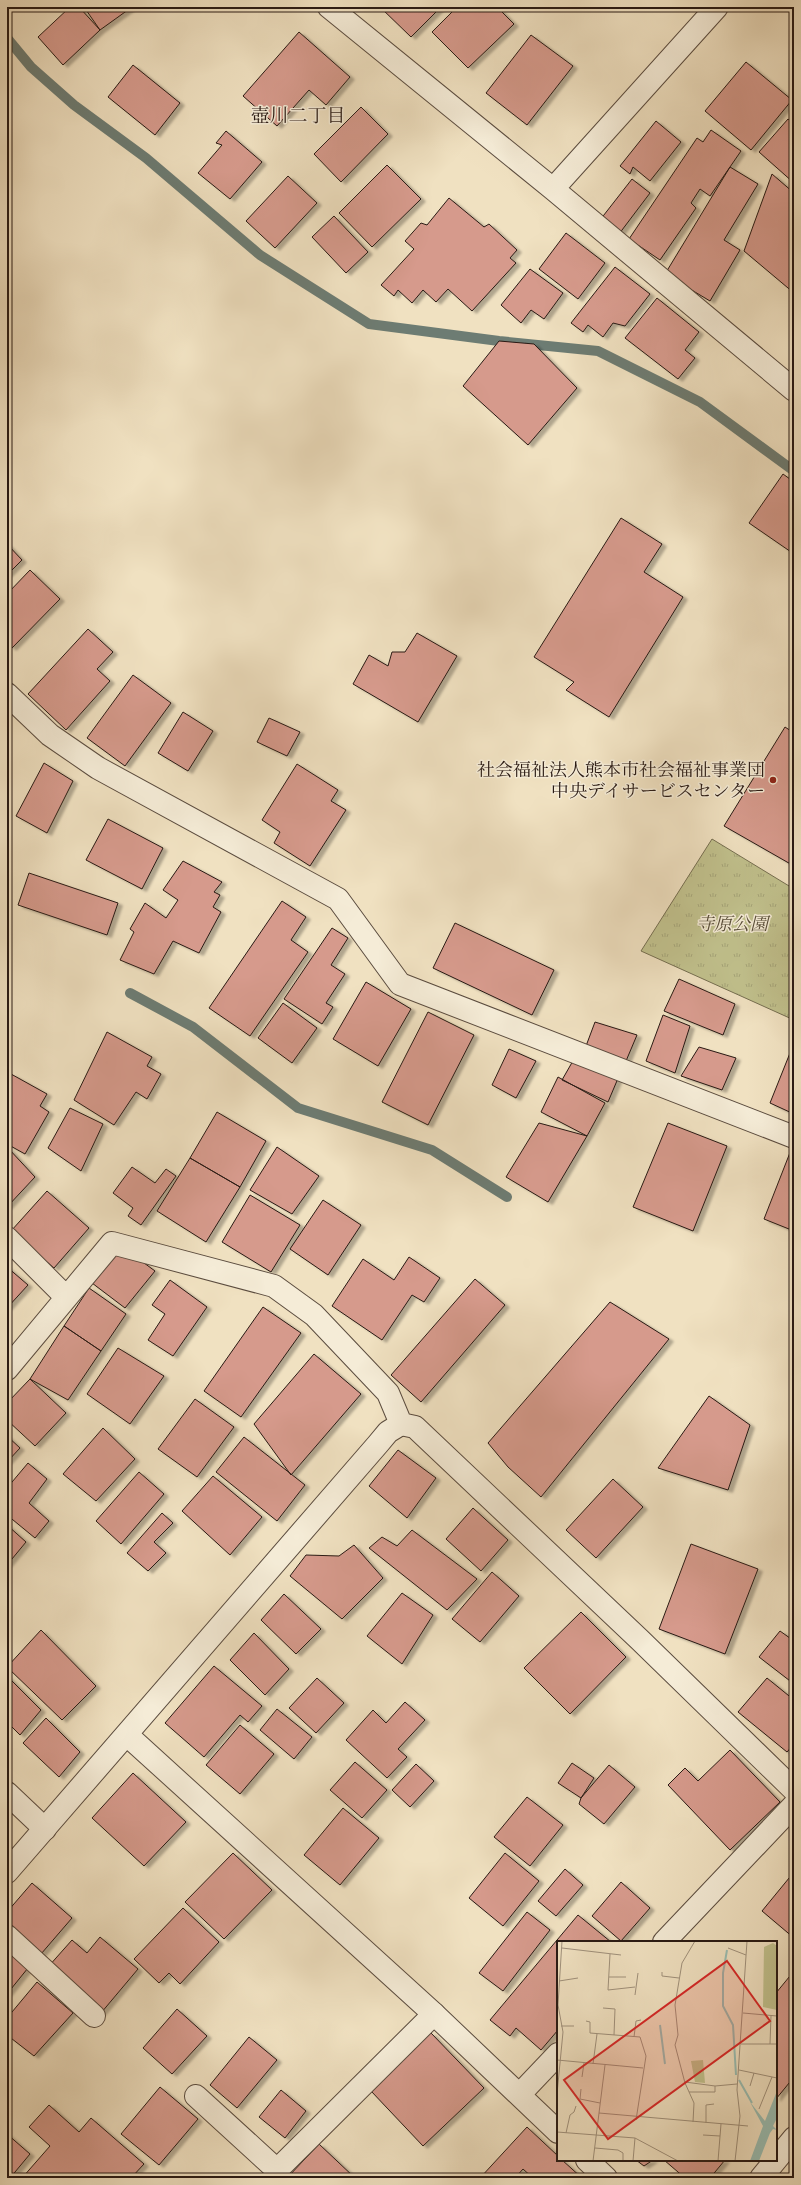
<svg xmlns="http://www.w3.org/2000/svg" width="801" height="2185" font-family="'EB Garamond','Noto Serif JP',serif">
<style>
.park{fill:url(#park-tufts);stroke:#756e50}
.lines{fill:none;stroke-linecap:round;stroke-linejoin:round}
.stream{stroke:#6d7c73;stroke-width:10}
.building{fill:#d69a8c;stroke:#291a14;filter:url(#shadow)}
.minor-casing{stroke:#5b4c3f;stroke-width:24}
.tertiary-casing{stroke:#5b4c3f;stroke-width:24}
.minor{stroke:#f5ecd7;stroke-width:22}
.tertiary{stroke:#f5ecd7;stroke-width:22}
.poi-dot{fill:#8f2418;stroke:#f5ecd7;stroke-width:1.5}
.labels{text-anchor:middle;stroke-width:3;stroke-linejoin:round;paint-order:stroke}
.poi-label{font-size:18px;fill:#291a14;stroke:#f5ecd7;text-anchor:end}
.park-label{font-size:18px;font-style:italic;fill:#574c38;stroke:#f5ecd7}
.neighbourhood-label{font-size:19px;fill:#291a14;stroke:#f5ecd7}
.inset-river{fill:none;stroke:#9abeb3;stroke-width:2}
.inset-road{fill:none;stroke:#a0917c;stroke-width:1}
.view{fill:#d62828;fill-opacity:0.15;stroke:#d62828;stroke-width:2}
.inset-edge{fill:none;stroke:#291a14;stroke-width:2}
</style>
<defs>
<pattern id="park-tufts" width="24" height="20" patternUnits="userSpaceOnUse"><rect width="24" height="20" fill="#c1c18d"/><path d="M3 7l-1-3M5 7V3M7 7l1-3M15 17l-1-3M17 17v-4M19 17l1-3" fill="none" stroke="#a6a579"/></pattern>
<filter id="shadow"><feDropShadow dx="4.5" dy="2.5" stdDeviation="1" flood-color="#0004"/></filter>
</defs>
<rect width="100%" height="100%" fill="#f0e1c1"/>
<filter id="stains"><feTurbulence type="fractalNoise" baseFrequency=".005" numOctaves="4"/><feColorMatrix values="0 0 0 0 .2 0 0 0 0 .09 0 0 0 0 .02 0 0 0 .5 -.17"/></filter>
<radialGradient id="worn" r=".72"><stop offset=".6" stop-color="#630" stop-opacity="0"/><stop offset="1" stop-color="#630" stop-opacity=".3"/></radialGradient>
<path class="park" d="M712,839L794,889V1020L641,951Z"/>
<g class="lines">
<path class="stream" d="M7,38L31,67L74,105L146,158L260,255L369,324L499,341L598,351L700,402L794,471
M130,993L193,1027L298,1108L432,1150L507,1197"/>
</g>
<path class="building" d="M70,7H79L100,30L63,65L38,37Z
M84,7H132L100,30Z
M380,7H441L411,37Z
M457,7H497L514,24L468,68L432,32Z
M299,32L350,77L326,105L309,90L277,126L243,96Z
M531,35L573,66L527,125L486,93Z
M746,62L792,100L751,150L705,111Z
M133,65L180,103L155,135L108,97Z
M361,107L388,134L341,182L314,154Z
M788,119L794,124V183L759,152Z
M656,121L681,142L650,181L633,167L630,174L620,166Z
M711,130L741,151L710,196L700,189L691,203L696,208L660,260L629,239L697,138L703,142Z
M226,131L262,162L230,199L198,173L222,145L216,143Z
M387,165L421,199L372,247L339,213Z
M730,167L758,184L724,240L740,250L710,301L665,274Z
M772,174L794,193V293L744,251Z
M288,176L317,203L275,248L246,221Z
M632,179L650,193L619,234L600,220Z
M449,198L484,227L489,224L517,250L510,258L516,263L472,311L448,289L436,302L423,290L412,303L398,290L394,296L381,285L414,249L405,241L421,223L427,225Z
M334,216L368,252L346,273L312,237Z
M566,233L605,263L578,299L539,269Z
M615,267L650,294L625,326L613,323L603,337L588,325L583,332L571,323Z
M530,269L563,293L544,319L531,310L521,323L501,305Z
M657,298L699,332L685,350L695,358L678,379L625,338Z
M499,341L534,344L577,388L528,445L463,386Z
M783,474L794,482V554L749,523Z
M621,518L662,544L644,572L683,597L609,717L566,690L574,682L534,657Z
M7,544L22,560L7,575Z
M30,570L60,599L12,648L7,644V594Z
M88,629L113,652L97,669L110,681L66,730L28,694Z
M417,633L457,656L418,722L353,684L369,655L388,666L392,652H405Z
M133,675L171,703L125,766L87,738Z
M183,712L213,731L188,771L158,753Z
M269,718L300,732L287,756L257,742Z
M785,727L794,733V866L724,826Z
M44,763L73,781L47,833L16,816Z
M297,764L338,790L331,801L346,810L310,866L274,843L280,832L262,820Z
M108,819L163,848L142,889L86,860Z
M183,861L222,882L214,892L220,895L213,907L221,912L199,953L173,941L154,974L120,960L134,932L130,929L145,903L166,918L178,900L163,890Z
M29,873L118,903L107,935L18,905Z
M282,901L306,917L291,940L308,952L250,1036L209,1008Z
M455,923L554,970L532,1015L433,968Z
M332,928L348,938L331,965L345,974L326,1003L333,1007L322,1024L284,999Z
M679,979L735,1004L723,1035L664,1011Z
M366,982L411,1009L378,1066L333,1039Z
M283,1003L317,1028L292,1063L258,1038Z
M428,1012L474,1035L428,1125L382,1102Z
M663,1015L690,1026L675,1073L646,1061Z
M595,1022L637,1035L626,1061L586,1046Z
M107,1032L152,1057L147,1066L161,1074L147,1099L136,1092L114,1125L74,1100Z
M794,1043V1114L770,1103Z
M699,1047L736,1058L722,1090L681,1076Z
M509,1049L536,1061L516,1098L492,1085Z
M574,1059L619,1076L608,1102L562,1080Z
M11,1074L47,1094L40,1106L49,1112L25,1154L7,1144V1081Z
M558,1077L605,1103L587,1136L541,1112Z
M70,1108L103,1124L81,1171L48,1148Z
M217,1112L266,1141L240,1187L190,1158Z
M539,1123L587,1136L548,1202L506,1177Z
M668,1123L727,1146L693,1231L633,1207Z
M277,1147L319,1176L292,1214L250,1190Z
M8,1148L35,1177L7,1207V1149Z
M791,1150L794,1151V1231L764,1219Z
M190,1158L240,1187L206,1242L157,1211Z
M132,1167L155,1183L166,1169L176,1176L141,1225L128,1216L133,1208L113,1193Z
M47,1191L89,1228L54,1268L11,1231Z
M250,1195L300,1225L271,1272L222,1242Z
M323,1200L361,1225L328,1275L290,1249Z
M121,1246L155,1271L125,1308L92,1283Z
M409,1257L440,1278L424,1302L412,1295L382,1340L332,1306L363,1259L394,1280Z
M7,1267L28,1285L7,1308Z
M475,1279L505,1305L421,1402L391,1375Z
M170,1280L207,1307L173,1356L148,1340L165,1314L152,1305Z
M89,1288L126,1314L101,1351L64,1326Z
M610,1302L669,1339L541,1497L508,1467L488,1443Z
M263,1307L301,1333L241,1417L204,1391Z
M64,1326L101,1351L68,1400L30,1379Z
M118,1348L164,1376L130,1424L87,1394Z
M314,1354L361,1394L291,1475L254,1424Z
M30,1379L66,1413L35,1446L7,1420V1403Z
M709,1396L750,1425L728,1490L658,1468Z
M195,1399L234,1427L197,1477L158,1449Z
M103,1428L135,1459L96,1501L63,1474Z
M7,1436L20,1448L7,1462Z
M244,1437L305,1485L277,1521L216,1472Z
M398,1450L436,1478L407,1518L369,1486Z
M28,1463L47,1479L29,1503L49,1521L35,1538L7,1515V1488Z
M139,1472L164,1494L121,1544L96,1521Z
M213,1476L262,1517L230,1555L182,1511Z
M613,1479L643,1507L596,1558L566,1530Z
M473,1508L508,1540L481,1571L446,1539Z
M162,1513L173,1523L154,1542L166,1553L148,1571L127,1553Z
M7,1525L26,1542L7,1565Z
M412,1530L477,1579L447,1610L369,1548L382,1537L397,1546Z
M691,1544L758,1569L725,1654L659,1629Z
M354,1545L383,1578L342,1619L290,1576L306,1555L339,1556Z
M492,1572L519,1596L480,1642L452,1619Z
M402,1593L433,1615L402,1664L367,1636Z
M284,1594L321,1629L296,1654L261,1620Z
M581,1612L626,1657L570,1714L524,1668Z
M41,1630L96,1686L62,1720L7,1667Z
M780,1631L794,1641V1684L759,1657Z
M254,1633L289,1669L265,1695L230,1660Z
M214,1666L262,1706L248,1722L240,1715L204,1757L165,1723Z
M7,1676L41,1710L20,1735L7,1722Z
M317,1678L344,1703L316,1733L289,1708Z
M767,1678L794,1700V1744L787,1752L738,1712Z
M405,1702L425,1720L398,1749L407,1757L387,1778L346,1740L373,1710L386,1723Z
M277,1709L312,1737L294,1759L260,1730Z
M46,1718L80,1752L59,1777L23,1743Z
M240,1725L274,1754L240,1794L206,1765Z
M730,1750L780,1802L730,1850L668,1785L685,1768L698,1781Z
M355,1762L387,1790L362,1818L330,1790Z
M572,1763L594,1778L581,1798L558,1783Z
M416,1764L434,1781L410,1807L392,1790Z
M609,1765L635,1787L604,1824L579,1804L581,1798Z
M133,1773L186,1822L144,1866L92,1818Z
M527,1797L563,1825L530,1866L494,1837Z
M343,1808L379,1838L340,1885L304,1855Z
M233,1853L272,1890L224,1939L185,1902Z
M505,1853L539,1881L503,1926L469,1898Z
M565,1869L583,1885L556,1916L538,1901Z
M794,1872V1938L762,1911Z
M621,1882L650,1908L621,1941L592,1916Z
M32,1883L72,1918L41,1954L7,1925V1912Z
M183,1908L219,1942L180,1984L169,1973L159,1983L134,1959Z
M527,1912L550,1930L503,1991L479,1973Z
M578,1915L611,1942H558V2030L541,2050L516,2028L510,2036L490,2020Z
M100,1937L138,1969L101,2013L48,1967L72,1940L87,1953Z
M7,1944L32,1963L7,1994Z
M794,1971V2077L776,2099V1993Z
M37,1982L73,2013L34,2056L7,2035V2018Z
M177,2009L207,2036L172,2074L143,2048Z
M431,2033L484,2088L423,2146L371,2091Z
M249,2037L277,2060L237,2108L210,2085Z
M160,2087L198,2119L159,2165L121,2134Z
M281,2090L306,2111L285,2138L259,2117Z
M49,2105L79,2132L91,2118L144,2164L131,2178H22L50,2146L29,2127Z
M527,2127L558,2156V2160H562L582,2178H533L523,2169L515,2178H480Z
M7,2134L30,2154L10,2178H7Z
M319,2144L355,2178H287Z
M636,2160H653L644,2166Z
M664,2160H725L710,2178H685Z"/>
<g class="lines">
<g class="minor-casing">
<path id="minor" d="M329,7L553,189L794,390
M553,189L717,7
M7,694L50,735L98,768L338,899L400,984L794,1137
M7,1238L66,1297
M7,1369L112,1243L274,1286L314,1315L388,1393L401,1424L415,1427L640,1640L794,1790
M7,1793L45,1829
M7,1936L94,2016
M664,1942L794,1805
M520,2094L558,2054
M196,2096L277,2170L434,2014"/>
</g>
<g class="tertiary-casing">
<path id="tertiary" d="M127,1735L434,2014L558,2132
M7,1872L378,1444L388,1432L401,1424
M587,2160L606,2178
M761,2178L794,2138"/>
</g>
<use href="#minor" class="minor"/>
<use href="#tertiary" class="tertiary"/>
</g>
<circle class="poi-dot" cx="773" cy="780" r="4"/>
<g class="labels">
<g class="poi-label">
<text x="765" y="776">社会福祉法人熊本市社会福祉事業団<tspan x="765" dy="21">中央デイサービスセンター</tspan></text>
</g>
<g class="park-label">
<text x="732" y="930">寺原公園</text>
</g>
<g class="neighbourhood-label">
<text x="298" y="122">壺川二丁目</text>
</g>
</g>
<g transform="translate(557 1941)">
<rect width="220" height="220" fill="#f0e1c1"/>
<path d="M216,2L220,5V69L206,66L207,6ZM146,119L148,142L138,141L134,120Z" fill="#c1c18d"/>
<path d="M220,150V177L216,185L220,189L216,188L213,192L202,220H193L206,185L193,161L208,180Z" fill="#9abeb3"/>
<path class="inset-river" d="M170,9L166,32V65L176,84L179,134M103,84L108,123M182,139L195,162"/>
<path class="inset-road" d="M5,7L64,14M171,7L189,14M53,13L51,49L78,46M105,31V35L122,37M52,36H69M2,40L21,37M78,54L81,32M46,67L58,68L57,94M186,72L220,75M29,80L33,81V92L83,96L89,115L79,179M4,85H17M77,96L79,80L84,79M184,103H220M213,103L214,75M0,119L86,127M36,123L40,93M182,129L220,137M25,136L27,122M128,141L158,145L180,143M193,145L197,132M24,148L23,158L43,162M132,151H158V145M0,153L6,91L1,64L5,0M202,168L215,136M42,172L191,185M136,181L137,162L128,142L118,104L121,94L118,64L125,22L138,0M149,182V164L157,163M0,191L78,197L121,220M9,192L13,174L17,171L19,165M146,194L163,195M38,207L61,209L66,212V220M36,220L48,124M76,220L78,197M161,220L164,183M178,220L183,175L180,149L190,0"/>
<path class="view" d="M170,20L213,80L51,198L7,139Z"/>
<rect width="220" height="220" class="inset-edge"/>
</g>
<rect width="801" height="2185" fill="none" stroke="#f0e1c1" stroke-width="24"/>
<rect x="8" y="8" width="785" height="2169" fill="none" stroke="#291a14" stroke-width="2"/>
<rect x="12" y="12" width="777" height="2161" fill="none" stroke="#291a14"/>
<rect width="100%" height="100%" filter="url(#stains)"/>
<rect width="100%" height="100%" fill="url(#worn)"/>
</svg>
